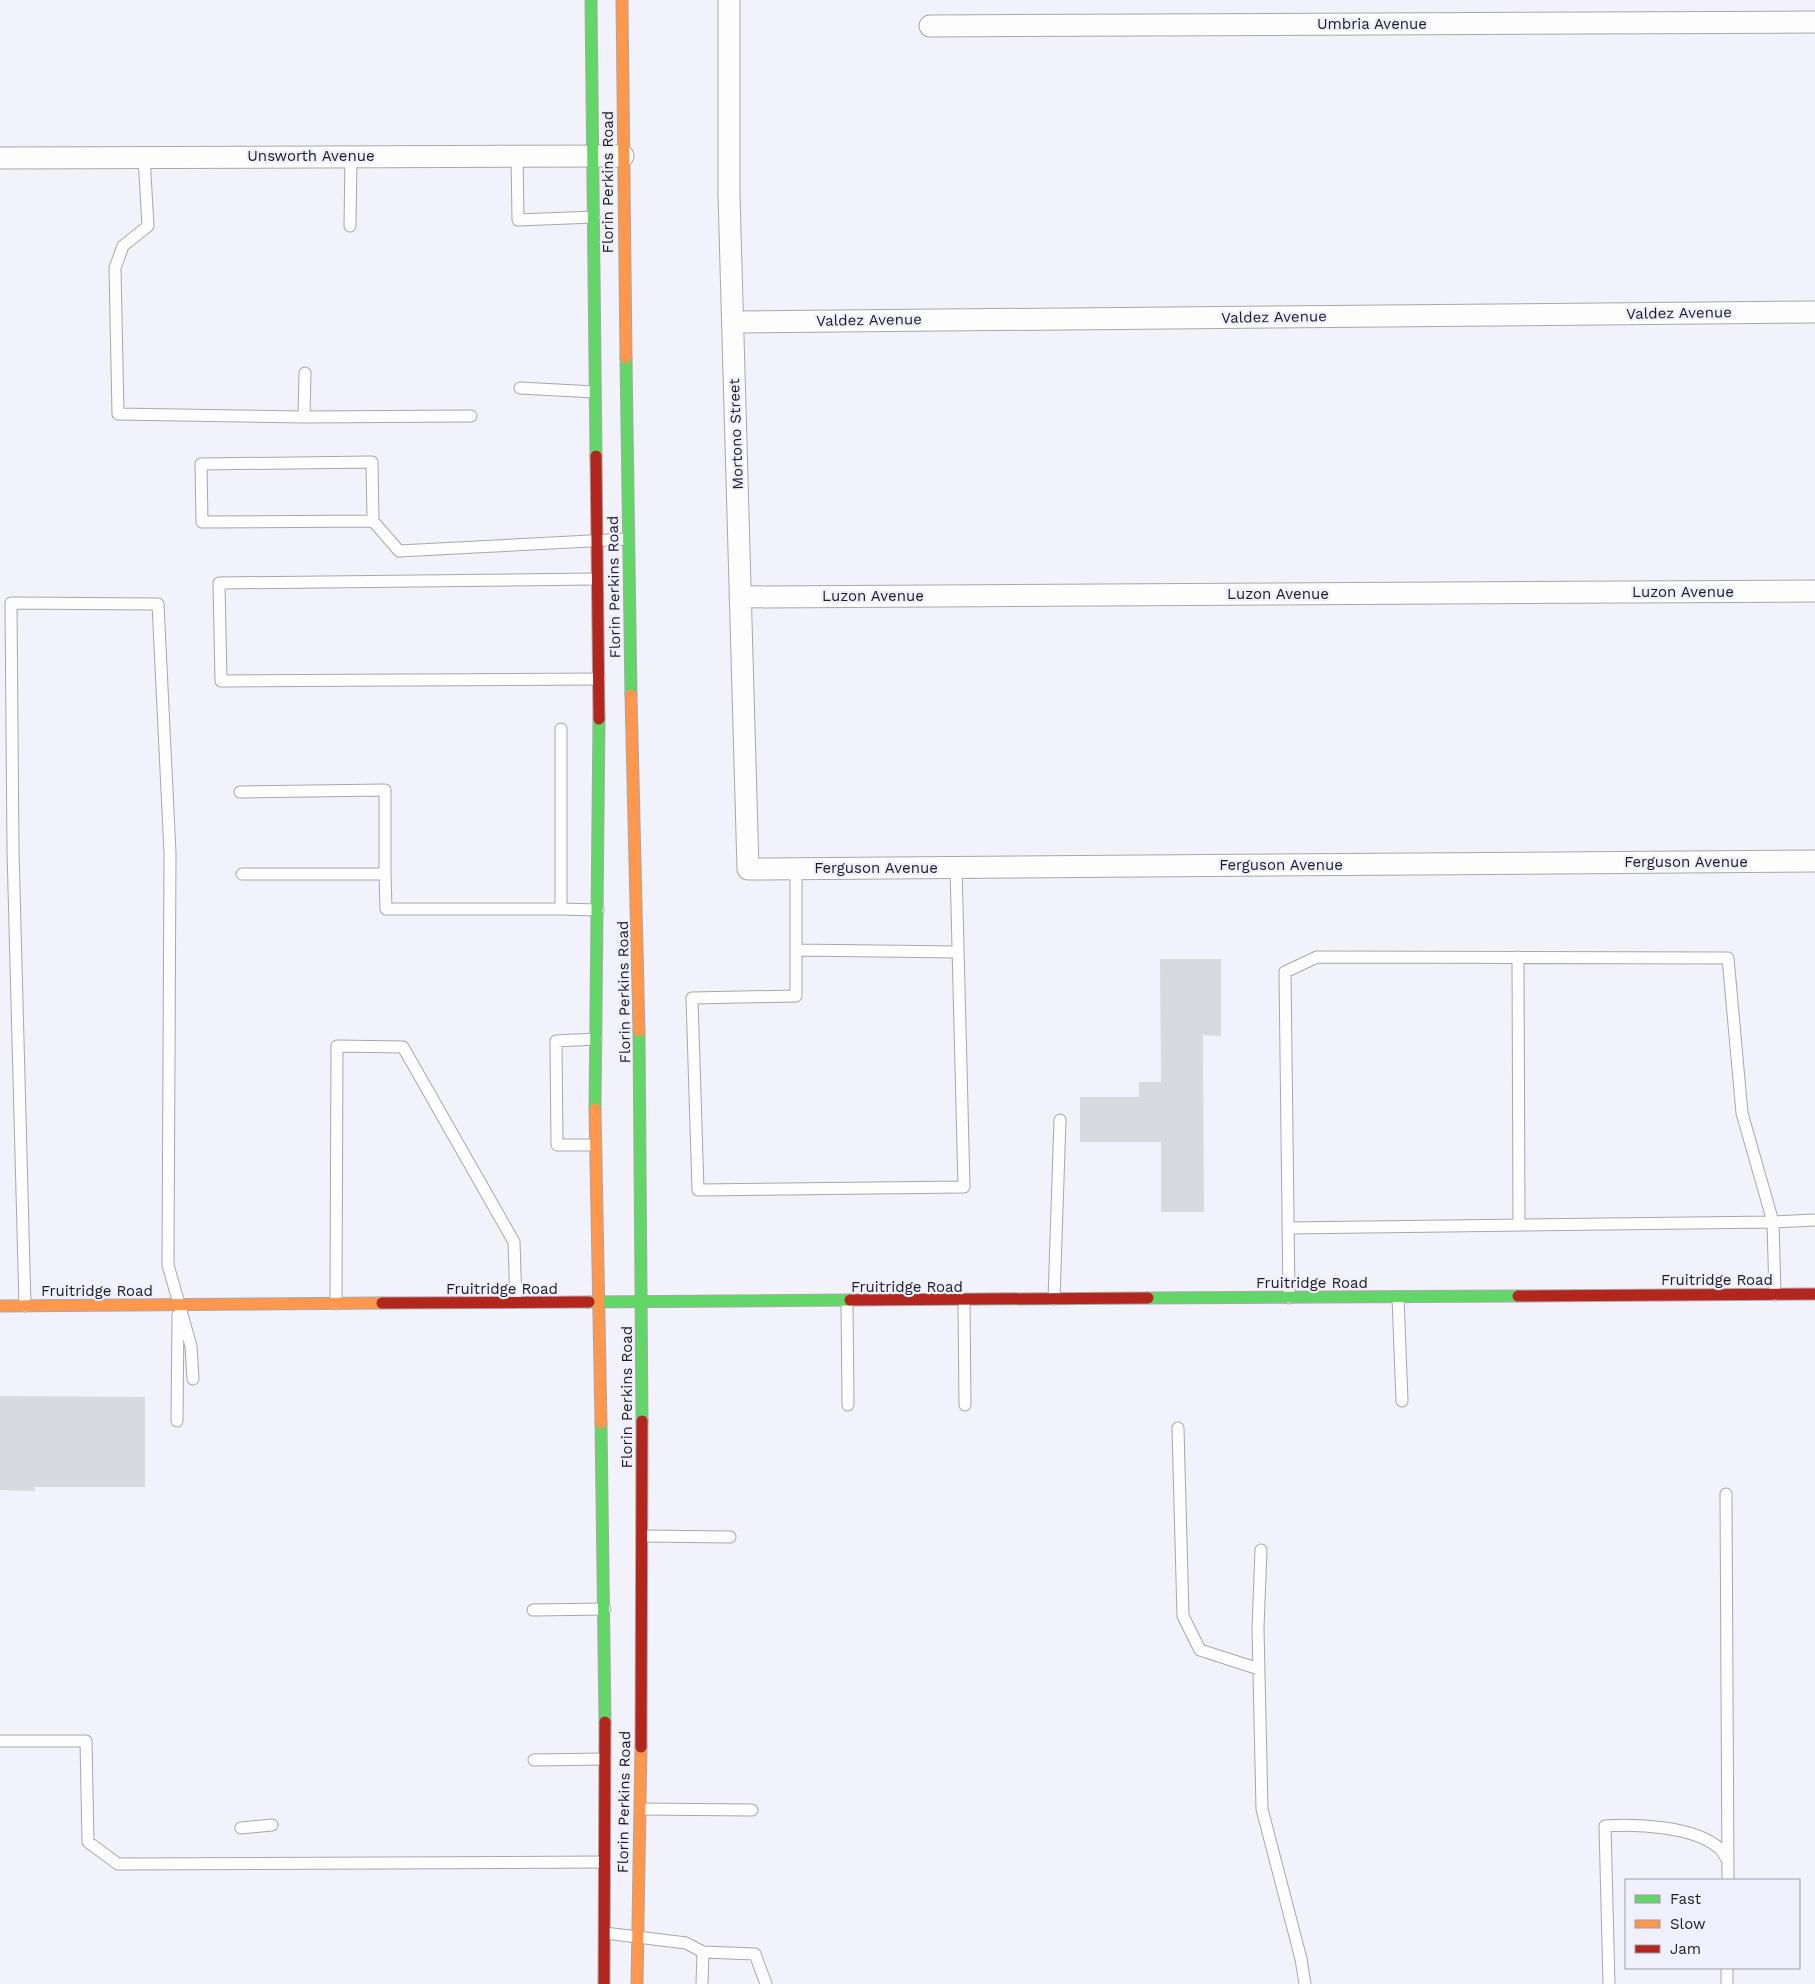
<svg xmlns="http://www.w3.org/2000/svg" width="1815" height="1984" font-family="'Work Sans',sans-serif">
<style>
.building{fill:#d9d9e0}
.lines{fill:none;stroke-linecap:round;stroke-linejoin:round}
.lane-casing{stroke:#a7a7ae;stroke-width:13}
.street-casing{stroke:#a7a7ae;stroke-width:23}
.fast-casing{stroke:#a7a7ae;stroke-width:13}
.slow-casing{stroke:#a7a7ae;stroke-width:13}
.jam-casing{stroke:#a7a7ae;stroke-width:13}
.lane{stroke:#fdfdfe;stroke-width:11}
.street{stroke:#fdfdfe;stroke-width:21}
.fast{stroke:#63d668;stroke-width:11}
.slow{stroke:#ff974d;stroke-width:11}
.jam{stroke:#b3261e;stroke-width:11}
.labels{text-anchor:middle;stroke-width:4.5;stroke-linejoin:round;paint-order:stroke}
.street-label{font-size:15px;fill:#1c1c22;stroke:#efeffe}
</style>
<rect width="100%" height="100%" fill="#f2f2fa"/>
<path class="building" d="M1160,959H1221V1036L1203,1035L1204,1212H1161V1142H1080V1097H1139V1082H1161Z
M0,1396L145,1397V1487H35V1491L0,1490Z"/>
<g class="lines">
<g class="lane-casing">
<path id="lane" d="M517,155L518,220L594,217
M144,157L148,226L123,246L115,268L118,414L304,417L305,373
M350,226L351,156
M520,388L595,392
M304,417L471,416
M372,462L373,521L202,522L201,464Z
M373,521L399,551L628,539
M598,579L219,583L221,681L599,679
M561,729V909L598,910
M240,792L385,790V874
M796,869V996L692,998L698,1190L964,1187L956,867
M242,874H385L386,909H561
M796,950L958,952
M1518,957L1519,1225
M595,1145H557L556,1041L596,1039
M1288,1228L1773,1222L1815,1220
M1289,1298L1285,972L1317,957L1728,958L1742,1113L1773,1222L1775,1295
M1398,1298L1402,1401
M1054,1299L1060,1120
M964,1301L965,1405
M847,1302L848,1405
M336,1304L337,1046L403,1047L514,1242L516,1302
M25,1306L13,850L11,603L158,604L170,853L168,1265L191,1346L193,1379
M177,1421L178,1315
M1178,1428L1183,1616L1200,1650L1259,1669
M1726,1494L1728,1880
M643,1536L730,1537
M1261,1550L1258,1628L1262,1809L1301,1959L1305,1984
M533,1610L605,1609
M0,1741H86L88,1842L118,1864L605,1862
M534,1760L605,1759
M640,1809L752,1810
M241,1828L272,1825
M605,1933L686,1943L703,1952L702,1984
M703,1952L755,1954L766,1984
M1609,1984L1605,1826C1637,1824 1694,1826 1719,1848C1723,1851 1725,1857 1728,1861
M1727,1984V1968"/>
</g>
<g class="street-casing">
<path id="street" d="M729,0V195L748,869L1815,861
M930,26L1815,22
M0,158L623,156
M733,322L1815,312
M740,597L1815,591"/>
</g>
<g class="fast-casing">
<path id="fast" d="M591,0L596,456
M626,358L631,695
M639,1031L642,1421
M595,1109L599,719
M1148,1298L1518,1296
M589,1302L850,1300
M601,1423L605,1722"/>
</g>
<g class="slow-casing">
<path id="slow" d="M622,0L626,358
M631,695L639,1031
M595,1109L601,1423
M0,1306L382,1303
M637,1984L641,1747"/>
</g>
<g class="jam-casing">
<path id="jam" d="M596,456L599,719
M1518,1296L1815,1294
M850,1300L1148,1298
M382,1303L589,1302
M641,1747L642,1421
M604,1984L605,1722"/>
</g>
<use href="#lane" class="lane"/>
<use href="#street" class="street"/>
<use href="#fast" class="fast"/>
<use href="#slow" class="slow"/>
<use href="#jam" class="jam"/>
</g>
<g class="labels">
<g class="street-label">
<text x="1372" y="29">Umbria Avenue</text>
<text x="311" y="161">Unsworth Avenue</text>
<text transform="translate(608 182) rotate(-90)" y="5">Florin Perkins Road</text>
<text transform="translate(1679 313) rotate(-1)" y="5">Valdez Avenue</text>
<text transform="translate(1274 317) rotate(-1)" y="5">Valdez Avenue</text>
<text transform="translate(869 320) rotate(-1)" y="5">Valdez Avenue</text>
<text transform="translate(736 434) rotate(-92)" y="5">Mortono Street</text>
<text transform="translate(614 587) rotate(-91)" y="5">Florin Perkins Road</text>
<text x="1683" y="597">Luzon Avenue</text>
<text x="1278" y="599">Luzon Avenue</text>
<text x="873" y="601">Luzon Avenue</text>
<text x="1686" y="867">Ferguson Avenue</text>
<text x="1281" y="870">Ferguson Avenue</text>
<text x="876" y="873">Ferguson Avenue</text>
<text transform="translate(624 992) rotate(-91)" y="5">Florin Perkins Road</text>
<text x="1717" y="1285">Fruitridge Road</text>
<text x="1312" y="1288">Fruitridge Road</text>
<text x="907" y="1292">Fruitridge Road</text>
<text x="502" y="1294">Fruitridge Road</text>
<text x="97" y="1296">Fruitridge Road</text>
<text transform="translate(627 1397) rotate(-90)" y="5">Florin Perkins Road</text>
<text transform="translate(624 1802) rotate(-89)" y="5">Florin Perkins Road</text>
</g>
</g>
<rect x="1625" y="1879" width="175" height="90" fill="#efeffe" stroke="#9b9ba6"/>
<rect x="1635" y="1895" width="25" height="8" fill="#63d668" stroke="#9b9ba6"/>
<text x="1670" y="1904" font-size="15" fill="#1c1c22">Fast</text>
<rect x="1635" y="1920" width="25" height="8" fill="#ff974d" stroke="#9b9ba6"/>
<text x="1670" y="1929" font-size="15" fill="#1c1c22">Slow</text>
<rect x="1635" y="1945" width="25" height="8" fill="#b3261e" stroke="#9b9ba6"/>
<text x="1670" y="1954" font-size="15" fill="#1c1c22">Jam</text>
</svg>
